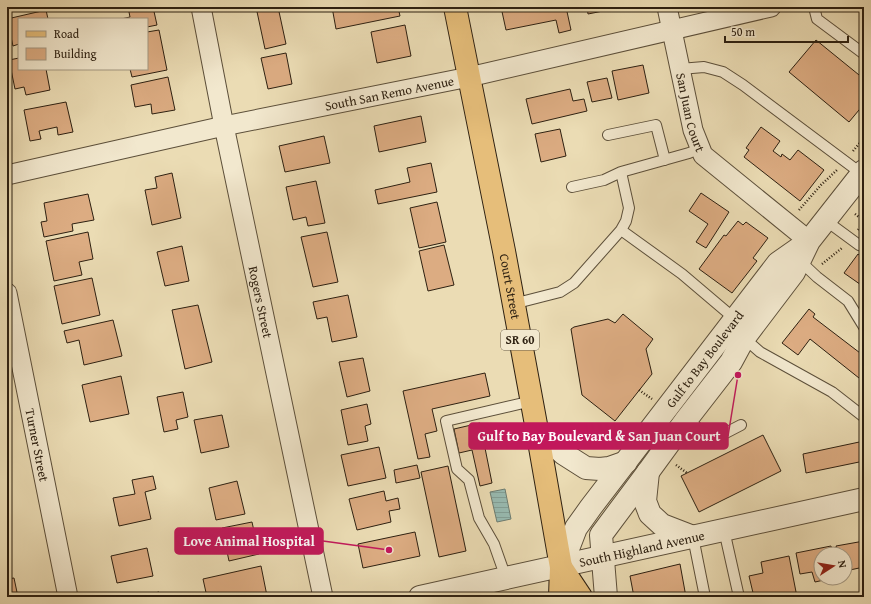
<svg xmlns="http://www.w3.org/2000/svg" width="871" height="604" font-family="'Gentium Book Plus',serif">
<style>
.water{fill:url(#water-rules);stroke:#6d7d72}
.building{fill:#dcac82;stroke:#2d2011}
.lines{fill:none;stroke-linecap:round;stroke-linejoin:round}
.service-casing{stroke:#5c4f3a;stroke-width:12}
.minor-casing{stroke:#5c4f3a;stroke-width:21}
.tertiary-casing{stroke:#5c4f3a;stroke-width:24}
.primary-casing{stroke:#2d2011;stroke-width:24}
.path{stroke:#2d2011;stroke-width:2.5;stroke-dasharray:1 2;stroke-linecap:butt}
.service{stroke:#f2e8ce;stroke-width:10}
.minor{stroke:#f2e8ce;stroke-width:19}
.tertiary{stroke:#f2e8ce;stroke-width:22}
.primary{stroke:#e6be7a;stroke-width:22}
.labels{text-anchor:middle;stroke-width:3;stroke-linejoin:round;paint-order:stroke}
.shield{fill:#f2e8ce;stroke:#685c4a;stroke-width:1}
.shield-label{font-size:12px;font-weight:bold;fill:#2d2011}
.street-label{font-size:13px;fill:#2d2011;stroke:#f2e8ce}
.leader{fill:none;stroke:#c2185b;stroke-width:1.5}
.callout-dot{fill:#c2185b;stroke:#f2e8ce;stroke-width:1.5}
.callout{fill:#c2185b;stroke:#c2185b;stroke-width:1.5}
.callout-label{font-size:14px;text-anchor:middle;font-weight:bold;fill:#fff}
</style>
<defs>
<pattern id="water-rules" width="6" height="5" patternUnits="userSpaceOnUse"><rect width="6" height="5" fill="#98bbb2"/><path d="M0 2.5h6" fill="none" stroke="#83a098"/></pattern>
</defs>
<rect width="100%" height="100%" fill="#ebdcb4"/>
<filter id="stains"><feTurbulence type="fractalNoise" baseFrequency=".005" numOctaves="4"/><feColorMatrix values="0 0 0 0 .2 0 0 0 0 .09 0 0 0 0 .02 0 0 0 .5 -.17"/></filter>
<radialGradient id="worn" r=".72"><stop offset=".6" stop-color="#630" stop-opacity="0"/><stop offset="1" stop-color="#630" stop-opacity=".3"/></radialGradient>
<path class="water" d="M505,489L511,519L497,522L490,492Z"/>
<path class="building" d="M128,7H153L157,25L147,27V19H121L130,17Z
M256,7H278L286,44L265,49Z
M332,7H398L400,16L336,29Z
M501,7H566L571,30L559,33L556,20L506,30Z
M587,7H623L588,14Z
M46,10L48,19H19V44L13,46L7,19Z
M405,25L411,56L377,63L371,32Z
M159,30L167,70L132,77L130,69H147V32Z
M816,40L864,79V104L849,122L789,72Z
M286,53L292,84L268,89L261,58Z
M19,58V69H46L50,90L26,95L24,87L15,89L9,60Z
M643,65L649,93L618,100L612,71Z
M168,77L175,110L152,114L151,104L135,107L131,85Z
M607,78L612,98L592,102L587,82Z
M570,89L573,101L584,99L587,111L532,124L526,99Z
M66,102L73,132L58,135L57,127L39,131L41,139L30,141L24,110Z
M421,116L426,142L379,152L374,126Z
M761,127L780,141L773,151L781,157L782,154L790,160L798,150L824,170L800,201L744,157L749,150L746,148Z
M560,129L566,156L541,162L535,134Z
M324,136L330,163L285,172L279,146Z
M431,163L437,192L378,204L375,190L410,182L407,168Z
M172,173L181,218L152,225L145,190L157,188L155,177Z
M316,181L325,223L308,226L306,217L293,220L286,187Z
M701,193L729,212L706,248L696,242L708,224L689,211Z
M88,194L94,220L72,224L73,231L44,237L41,222L47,221L44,203Z
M437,202L446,242L419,248L410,208Z
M738,221L743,225L746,222L768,238L753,258L757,261L732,293L699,269L724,235L726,236Z
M88,232L93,259L79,262L82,275L54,281L46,241Z
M327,232L338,282L313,287L301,237Z
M444,245L454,285L428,291L419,251Z
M182,246L189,281L165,286L157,252Z
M858,254L864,259V287L844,273Z
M92,278L100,315L62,324L54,286Z
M348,295L357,337L332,342L327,317L317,319L313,302Z
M198,305L212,362L185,369L172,310Z
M809,309L815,314L813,317L864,356V382L810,339L798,355L782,343Z
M623,314L653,339L646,349L652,374L615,421L582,395L571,329L574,327L608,319L615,323Z
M113,320L122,356L84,365L79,340L67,343L64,331Z
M363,358L370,391L347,397L339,362Z
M485,373L490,396L432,409L437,431L425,434L430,457L418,459L403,391Z
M121,376L129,414L90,422L82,385Z
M183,392L188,417L176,420L178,429L164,432L157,397Z
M367,404L371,424L365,426L368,441L348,445L341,410Z
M222,415L229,447L201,453L194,420Z
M480,423L492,483L480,486L472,450L459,453L454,429Z
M763,435L781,471L699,512L681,476Z
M864,441V461L806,473L803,454Z
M379,447L386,478L348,486L341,455Z
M417,465L420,478L396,483L394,470Z
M448,466L466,551L439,557L421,472Z
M153,476L156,489L145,492L151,519L119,526L113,498L135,494L132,480Z
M237,481L245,514L216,520L209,488Z
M384,491L386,501L398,498L400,509L389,511L391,522L357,530L349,499Z
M252,522L259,554L229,561L222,528Z
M415,532L420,556L363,568L358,544Z
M864,541V554H862L864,567L845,571V554H838L836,546Z
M7,545L11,566H7Z
M831,546L833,554H821V578H833L815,582L812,572L800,574L796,553Z
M147,548L153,576L117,583L111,556Z
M789,556L797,597H754L749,576L763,573L761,562Z
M680,564L686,597H634L630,576Z
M261,566L267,596L207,597L203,579Z
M14,578L18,597H7V579Z
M159,592L160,597H136Z"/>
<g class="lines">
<g class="service-casing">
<path id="service" d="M814,7L817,19L864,54
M680,69L704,67L723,72L743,85L862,174
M608,135L656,125L665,160
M572,187L604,180L621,172
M825,220L859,245L864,246
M621,230L626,221L629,208L621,172L689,153L701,148
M800,261L817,277L848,301L864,327
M513,304L560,292L574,283L621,230L682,274L735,319
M744,338L760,352L832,392L864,417
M686,420L714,439L741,425
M724,530L739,597
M693,537L705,597
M506,578L494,544L479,518L469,480L457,469L446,421L532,401"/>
</g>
<g class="minor-casing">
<g id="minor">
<path id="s1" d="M201,7L224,126L323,597"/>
<path id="s2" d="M667,7L693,130L703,155L809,241"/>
<path id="s3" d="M7,175L224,126L469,77L771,7"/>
<path id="s4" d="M7,293L68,597"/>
</g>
</g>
<g class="tertiary-casing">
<g id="tertiary">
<path d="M537,430L564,454L586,468L600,469L609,468L626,462"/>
<path d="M648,472L645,501L650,514L662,525L693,537"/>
<path id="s5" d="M561,567L576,528L591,507L778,263L808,242"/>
<path id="s6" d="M420,597C568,565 716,532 864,499"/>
<path d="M606,597L601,535L648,472L686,420L731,362L744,338L794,272L809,241L864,171"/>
</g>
</g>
<g class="primary-casing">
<g id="primary">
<path id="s7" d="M455,7L504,251L537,430L561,567L560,597"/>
<path d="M561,567L581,597"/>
</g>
</g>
<path class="path" d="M853,151L864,138
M799,210L821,185L837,170
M855,214L864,221
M858,230L864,222
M822,264L842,248
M639,390L652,399
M676,465L687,473"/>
<use href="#service" class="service"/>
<use href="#minor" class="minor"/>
<use href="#tertiary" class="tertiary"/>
<use href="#primary" class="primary"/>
</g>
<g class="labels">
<rect class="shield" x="501" y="330" width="38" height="20" rx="3"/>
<g class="shield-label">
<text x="520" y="344">SR 60</text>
</g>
<g class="street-label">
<text dy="5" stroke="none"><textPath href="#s3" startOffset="391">South San Remo Avenue</textPath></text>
<text dy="5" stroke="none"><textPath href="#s2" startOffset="108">San Juan Court</textPath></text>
<text dy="5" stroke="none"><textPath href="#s7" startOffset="285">Court Street</textPath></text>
<text dy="5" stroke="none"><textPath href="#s1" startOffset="301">Rogers Street</textPath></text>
<text dy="5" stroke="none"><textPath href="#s5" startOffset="254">Gulf to Bay Boulevard</textPath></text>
<text dy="5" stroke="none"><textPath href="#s4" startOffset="155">Turner Street</textPath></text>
<text dy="5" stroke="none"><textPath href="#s6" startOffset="227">South Highland Avenue</textPath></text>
</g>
</g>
<path class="leader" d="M738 375L728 436M389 550L323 541"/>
<g class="callout-dot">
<circle cx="738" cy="375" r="4"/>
<circle cx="389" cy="550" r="4"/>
</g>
<g class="callout">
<rect x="469" y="423" width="259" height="26" rx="4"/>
<rect x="175" y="528" width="148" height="26" rx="4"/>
</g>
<g class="callout-label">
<text x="599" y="441">Gulf to Bay Boulevard &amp; San Juan Court</text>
<text x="249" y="546">Love Animal Hospital</text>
</g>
<rect width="871" height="604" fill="none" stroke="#ebdcb4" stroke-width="24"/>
<rect x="8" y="8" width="855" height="588" fill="none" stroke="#2d2011" stroke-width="2"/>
<rect x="12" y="12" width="847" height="580" fill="none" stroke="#2d2011"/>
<rect x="18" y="18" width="130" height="52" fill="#f2e8ce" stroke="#a39882"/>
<rect x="26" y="31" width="20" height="6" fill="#e6be7a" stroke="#a39882"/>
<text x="54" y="38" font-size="12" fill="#2d2011">Road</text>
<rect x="26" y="48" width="20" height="12" fill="#dcac82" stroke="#a39882"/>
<text x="54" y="58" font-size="12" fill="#2d2011">Building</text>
<g transform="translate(833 566) rotate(78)"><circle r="19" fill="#f2e8ce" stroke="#a39882"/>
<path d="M0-3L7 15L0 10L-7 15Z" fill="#8f2418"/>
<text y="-6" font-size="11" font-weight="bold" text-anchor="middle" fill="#2d2011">N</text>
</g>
<path d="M725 36v6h123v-6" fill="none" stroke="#2d2011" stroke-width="2"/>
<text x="731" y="36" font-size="12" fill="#2d2011" stroke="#f2e8ce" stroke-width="3" paint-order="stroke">50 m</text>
<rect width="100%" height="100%" filter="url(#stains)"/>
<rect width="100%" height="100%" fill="url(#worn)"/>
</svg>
